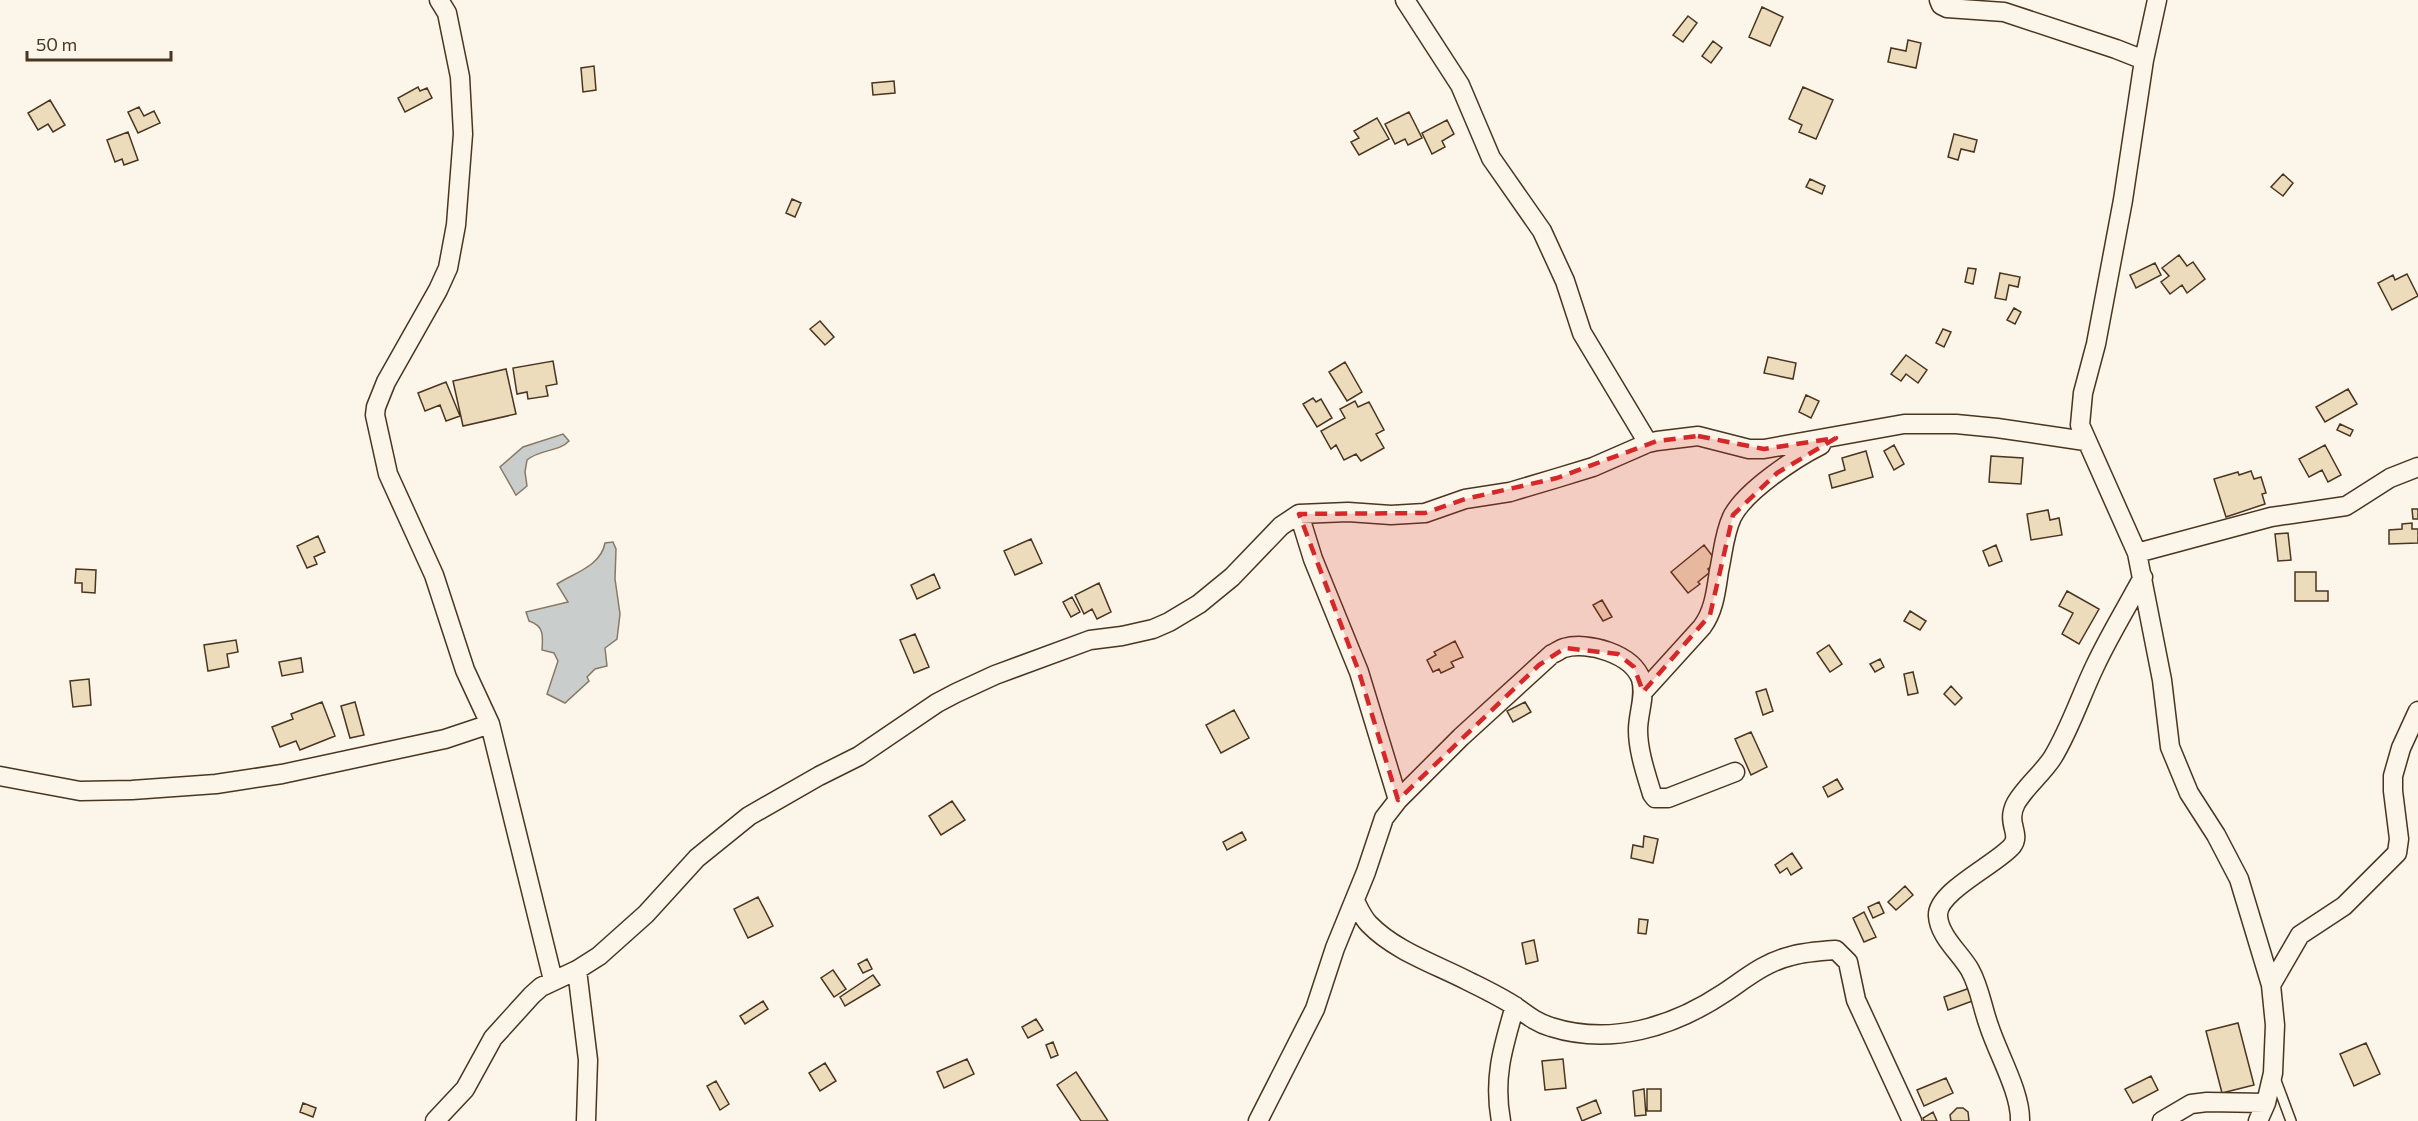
<svg xmlns="http://www.w3.org/2000/svg" width="2418" height="1121" font-family="Commissioner,sans-serif">
<style>
.water{fill:#c9cecd;stroke:#887966;stroke-width:1.5}
.building{fill:#ecdcbc;stroke:#4a3520;stroke-width:1.5}
.lines{fill:none;stroke-linecap:round;stroke-linejoin:round}
.lane-casing{stroke:#4a3520;stroke-width:12}
.street-casing{stroke:#4a3520;stroke-width:21}
.lane{stroke:#fbf6e9;stroke-width:9}
.street{stroke:#fbf6e9;stroke-width:18}
.marked{fill:#d62828;fill-opacity:0.2;stroke:#d62828;stroke-width:4.5;stroke-dasharray:12 8;stroke-linejoin:round}
</style>
<rect width="100%" height="100%" fill="#fbf6e9"/>
<path class="water" d="M563,434L569,441C559,452 540,449 527,460L525,472L527,486L516,495L500,467L523,447Z
M613,542L616,549L615,579L620,614L617,639L605,648L607,666L595,669L587,677L589,681L565,703L547,694L558,661L554,653L542,650C543,635 544,626 529,621L526,612L568,602L557,584C574,573 601,566 605,543Z"/>
<path class="building" d="M1762,7L1783,17L1770,46L1749,37Z
M1688,16L1697,23L1683,42L1673,35Z
M1908,40L1921,43L1916,68L1888,62L1891,48L1906,51Z
M1713,41L1722,48L1711,63L1702,56Z
M594,66L596,90L583,92L581,68Z
M894,81L895,93L873,95L872,83Z
M418,87L420,91L427,88L432,98L405,112L398,98Z
M1803,87L1833,100L1816,139L1799,132L1802,125L1789,119Z
M50,100L65,125L53,132L48,124L38,130L28,113Z
M139,107L144,116L154,111L160,123L138,133L128,112Z
M1409,112L1422,138L1408,145L1405,139L1395,144L1385,124Z
M1377,118L1389,139L1359,155L1351,142L1359,138L1354,131Z
M1447,120L1454,134L1442,141L1445,147L1432,154L1422,133Z
M128,132L138,160L124,165L122,159L115,162L107,140Z
M1954,134L1977,140L1974,152L1961,149L1958,160L1948,157Z
M2283,174L2293,183L2283,196L2271,187Z
M1810,179L1825,186L1822,194L1806,187Z
M792,199L801,203L795,217L786,213Z
M2179,255L2187,266L2193,262L2205,279L2187,293L2182,285L2170,294L2161,282L2169,276L2162,268Z
M2155,263L2161,275L2136,288L2130,275Z
M1968,268L1976,269L1973,284L1965,282Z
M2000,273L2020,277L2018,287L2009,285L2006,300L1995,298Z
M2407,274L2418,296L2392,310L2378,283L2393,275L2395,280Z
M2014,308L2021,312L2015,324L2007,320Z
M820,321L834,337L825,345L810,329Z
M1943,329L1951,332L1944,347L1936,343Z
M1906,355L1927,370L1918,383L1906,374L1901,381L1891,374Z
M1768,357L1796,363L1793,379L1764,373Z
M553,361L557,384L546,386L548,396L528,399L527,392L517,394L513,368Z
M1345,362L1362,392L1347,401L1329,372Z
M506,369L516,414L463,426L453,381Z
M446,382L460,416L446,421L440,405L425,411L418,393Z
M2348,389L2357,404L2325,422L2316,407Z
M1806,395L1819,401L1811,418L1799,412Z
M1313,398L1316,402L1321,399L1332,418L1317,427L1303,404Z
M1355,401L1358,407L1369,402L1384,430L1376,434L1384,448L1361,461L1356,454L1344,460L1336,445L1331,449L1321,431L1345,418L1340,409Z
M2340,424L2353,430L2350,436L2337,430Z
M1894,445L1904,464L1894,470L1884,451Z
M2325,445L2341,475L2328,482L2322,470L2309,477L2299,459Z
M1866,451L1873,477L1832,488L1829,475L1845,470L1842,458Z
M1991,456L2023,458L2021,484L1989,482Z
M2251,471L2254,479L2261,477L2266,493L2262,494L2265,504L2226,517L2214,479L2238,472L2239,475Z
M2412,509H2418V519H2413Z
M2048,510L2050,520L2059,518L2062,535L2031,540L2027,514Z
M2412,523V529H2418V543L2389,544V530L2402,529V524Z
M2288,533L2291,560L2278,561L2275,534Z
M318,536L325,552L314,557L317,564L307,568L297,546Z
M1031,539L1042,563L1015,575L1004,551Z
M1704,545L1717,562L1708,569L1710,572L1698,582L1700,584L1688,593L1671,572Z
M1996,545L2002,561L1989,566L1983,551Z
M76,569L96,570L95,593L82,592V583H75Z
M2295,572H2316V591H2328V601H2295Z
M934,574L940,588L917,599L911,585Z
M1099,583L1111,612L1097,619L1092,609L1084,614L1075,595Z
M2067,591L2099,609L2079,644L2062,634L2073,613L2059,606Z
M1072,597L1080,612L1071,617L1063,602Z
M1602,600L1612,617L1603,621L1593,605Z
M1910,611L1926,621L1920,630L1904,621Z
M915,634L929,667L914,673L900,640Z
M236,640L238,652L227,654L229,667L208,671L204,645Z
M1455,641L1463,657L1451,662L1454,667L1441,673L1439,669L1433,672L1427,660L1436,655L1434,652Z
M1829,645L1842,664L1830,672L1817,653Z
M301,658L303,672L282,676L279,662Z
M1880,659L1884,667L1875,672L1870,664Z
M1913,672L1918,693L1908,695L1904,674Z
M89,679L91,705L73,707L70,681Z
M1951,686L1962,698L1955,705L1944,694Z
M1766,689L1773,711L1763,715L1756,692Z
M322,702L335,736L300,750L296,741L280,747L272,727L293,719L291,714Z
M355,702L364,735L350,738L341,706Z
M1525,702L1531,712L1513,722L1507,711Z
M1234,710L1249,738L1221,753L1206,725Z
M1751,732L1767,767L1751,775L1735,739Z
M1837,779L1843,789L1828,797L1823,787Z
M952,801L965,820L941,835L929,816Z
M1242,832L1246,840L1227,850L1223,842Z
M1644,836L1658,839L1653,863L1631,858L1633,845L1643,847Z
M1792,853L1802,868L1791,875L1787,868L1780,873L1775,865Z
M1905,886L1913,895L1896,910L1888,902Z
M758,897L773,926L748,938L734,909Z
M1879,902L1884,913L1873,918L1868,907Z
M1864,912L1876,937L1864,942L1853,918Z
M1639,919L1648,920L1646,934L1638,933Z
M1534,940L1538,961L1526,964L1522,943Z
M867,959L872,969L863,973L858,964Z
M833,970L846,989L834,997L821,978Z
M873,975L880,985L845,1006L840,997Z
M1970,988L1975,1000L1948,1010L1944,997Z
M763,1001L768,1009L745,1024L740,1016Z
M1036,1019L1043,1030L1028,1038L1022,1027Z
M2238,1023L2254,1085L2222,1093L2206,1031Z
M1053,1042L1058,1055L1051,1058L1046,1045Z
M2366,1043L2380,1074L2354,1086L2340,1054Z
M967,1059L974,1074L944,1088L937,1072Z
M1563,1059L1566,1088L1545,1090L1542,1061Z
M825,1063L836,1081L820,1091L809,1073Z
M1076,1072L1108,1121H1081L1057,1085Z
M2151,1076L2158,1090L2133,1103L2125,1089Z
M1946,1078L1953,1093L1924,1106L1917,1090Z
M716,1081L729,1104L720,1110L707,1086Z
M1644,1089L1646,1115L1635,1116L1633,1091Z
M1647,1089H1661V1111H1647Z
M1596,1100L1601,1113L1582,1121L1577,1108Z
M303,1103L316,1108L313,1117L300,1112Z
M1957,1108H1963L1968,1112L1969,1121H1951L1950,1115Z
M1933,1112L1937,1121H1924L1923,1118Z"/>
<g class="lines">
<g class="lane-casing">
<path id="lane" d="M2275,1078L2291,1121"/>
</g>
<g class="street-casing">
<path id="street" d="M439,0L447,13L460,77L463,134L456,225L448,268L438,290L386,382L376,407L375,415L388,474L434,575L465,670L490,724L553,980
M1405,0L1460,85L1491,158L1542,231L1565,281L1582,333L1648,443
M1939,0L1941,5L1947,8L2004,12L2116,49L2144,60
M2157,0L2144,60L2123,200L2096,344L2083,393L2080,425L2137,553L2162,680L2170,747L2189,793L2216,835L2239,879L2271,985L2275,1025L2273,1073L2266,1103L2258,1121
M1299,514L1313,559L1359,672L1398,800
M2137,553L2271,517L2346,506L2390,478L2418,467
M1643,692L1702,627C1714,611 1716,591 1719,571C1723,553 1724,534 1732,517C1745,491 1795,458 1821,445
M0,776L80,791L132,790L216,784L282,774L445,739L490,724
M1355,901C1359,909 1363,918 1369,924C1395,951 1435,964 1468,981C1484,989 1501,997 1516,1007C1527,1015 1537,1023 1551,1027C1611,1046 1673,1027 1724,993C1745,979 1765,962 1791,956C1805,952 1821,951 1836,950L1848,962L1856,1000L1912,1121
M577,970L588,1060L586,1121
M2271,985L2300,935L2344,906L2397,853L2399,839L2393,791V776L2401,748L2418,711
M435,1121L465,1089L493,1038L532,995L541,987L577,970L599,956L646,914L697,858L749,816L819,776L859,756L937,703L956,693L995,675L1090,640L1122,636L1153,629L1169,622L1199,604L1232,577L1281,526L1299,514L1348,512L1391,515L1425,513L1465,499L1510,492L1557,478L1593,467L1648,443L1657,441L1698,436L1749,449H1764L1904,424H1956L1997,428L2085,441
M1258,1121L1315,1009L1335,948L1366,872L1384,818L1398,800L1461,737L1552,654C1556,653 1560,649 1564,648C1588,641 1632,654 1641,679C1646,696 1638,713 1638,730C1638,751 1646,774 1652,794L1655,798H1668L1735,772
M1501,1121C1493,1078 1503,1047 1515,1006
M2020,1121C2021,1093 1998,1054 1989,1026C1982,1007 1980,988 1970,970C1961,954 1939,936 1938,916C1936,892 1997,864 2012,846C2022,833 2005,824 2016,803C2026,786 2043,773 2053,757C2070,729 2081,695 2095,666C2109,636 2127,607 2143,577
M2162,1121L2191,1104L2207,1102L2266,1103"/>
</g>
<use href="#lane" class="lane"/>
<use href="#street" class="street"/>
</g>
<path class="marked" d="M1698,436L1764,449L1836,438L1777,473L1733,515L1710,615L1643,692L1634,667L1618,654L1565,648L1539,665L1398,800L1359,672L1299,514L1425,513L1465,499L1557,478L1657,441Z"/>
<path d="M27 51v9h144v-9" fill="none" stroke="#4a3520" stroke-width="3"/>
<text x="36" y="51" font-size="18" fill="#4a3520" stroke="#fbf6e9" stroke-width="4.5" paint-order="stroke">50 m</text>
</svg>
